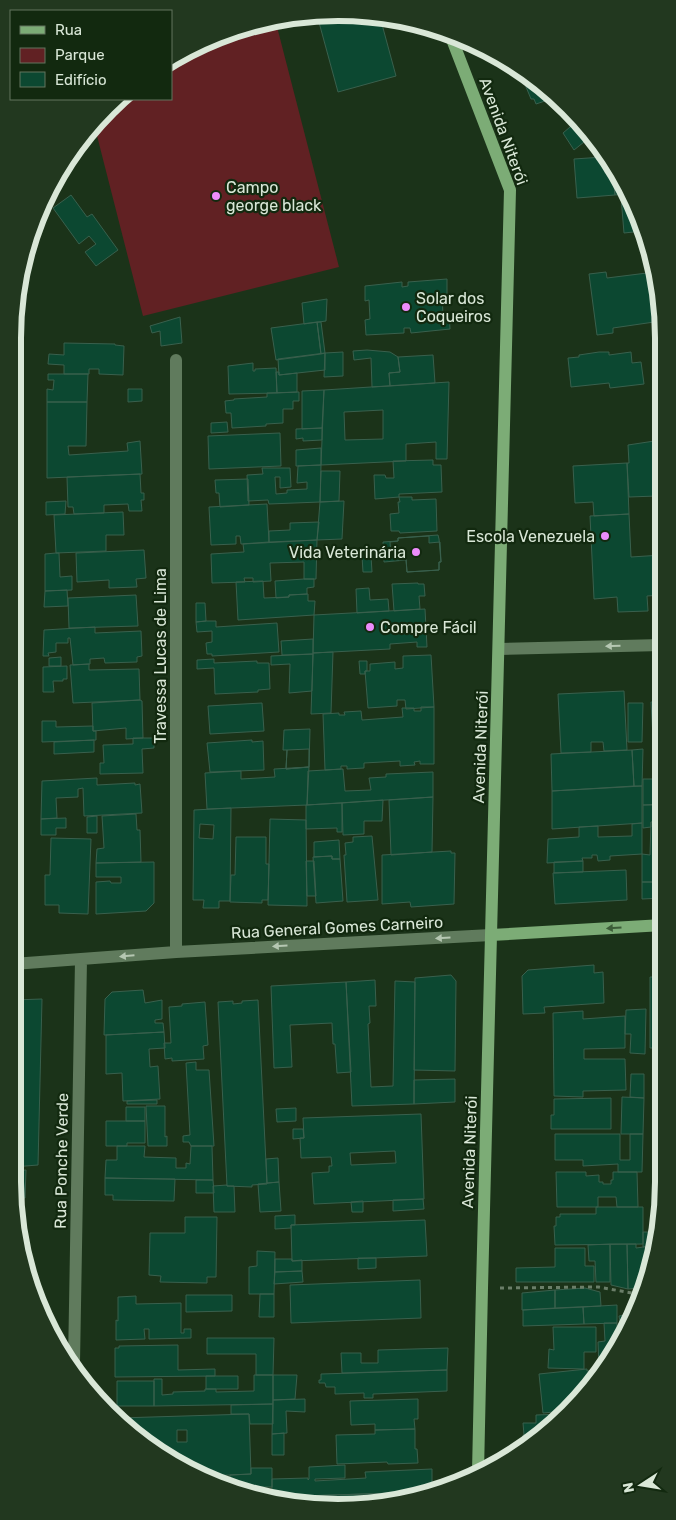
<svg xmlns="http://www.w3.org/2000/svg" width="676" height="1520" font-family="Rubik,sans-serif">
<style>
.green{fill:#612123}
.building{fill:#0c4831;stroke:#39604d;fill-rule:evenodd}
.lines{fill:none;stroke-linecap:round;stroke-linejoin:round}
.path{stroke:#6a7e68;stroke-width:3;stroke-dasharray:4 4;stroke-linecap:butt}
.minor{stroke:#607b5d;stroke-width:12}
.major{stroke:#7cac76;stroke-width:12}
.oneway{fill:#b5c7b2}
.oneway2{fill:#3c5d38}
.poi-dot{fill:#ec8cfb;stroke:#12290f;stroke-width:2}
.labels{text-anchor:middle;stroke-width:4.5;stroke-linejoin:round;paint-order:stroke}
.street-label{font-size:16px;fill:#d9e7d7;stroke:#12290f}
.poi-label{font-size:16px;fill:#d9e7d7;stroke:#12290f;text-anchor:start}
.rim{fill:none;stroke:#d9e7d7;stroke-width:6}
</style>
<rect width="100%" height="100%" fill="#1b3319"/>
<path class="green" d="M275,19L339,267L143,316L94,124L108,108L119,99H171V60L213,37Z"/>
<path class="building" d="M338,13L380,17L396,76L338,92L317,15Z
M527,74L536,80L554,98L536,104L534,99H531L522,77Z
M577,121L596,140L598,143L590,145L589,138L574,150L563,133Z
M603,157L605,173H613L615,195L577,198L574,159Z
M613,174H616L627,194L615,195Z
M71,195L87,217L92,214L118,250L96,266L85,252L96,244L89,236L79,244L53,208Z
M629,196L639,213L643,231L624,233L621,197Z
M606,272L607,278L655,272L661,295V321L613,328V333L597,335L589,274Z
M447,279V296H442L443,314L449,313L450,329L411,333L410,328H404V333L366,335L365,320L370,319L369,300L365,301V286L402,282V287L408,286V282Z
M327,299L326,321L304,324L302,303Z
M180,317L182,343L161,346L160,331L152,333L150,326Z
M317,322H321L325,353L321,354Z
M317,322L321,354L276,360L271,328Z
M64,343L115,344V345L124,346L123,375L99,374V369H89V374H64V365L48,364L49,354L64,355Z
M367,350L390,352L398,357L400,372L389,373L390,386L372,387L371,358L354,360L353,351Z
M343,352V376L324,377L325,353Z
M599,352H609V355L631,352L632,363L641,362L644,384L610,388L609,383L571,387L568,358L579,357V355Z
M325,353V370L279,375L278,359Z
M433,355L435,383L390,386L389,373L400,372L398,357Z
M253,363V371H255V369L276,368L277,393L229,394L228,366Z
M276,372H279V375L297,373V392L277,393Z
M48,374H88L87,402H47V389L53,390L54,380H48Z
M449,382L447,459H436V442L406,444V461L321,465L324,390ZM383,410V439L345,440L344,412Z
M128,389H142V401L128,402Z
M324,390L322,428L302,429V391Z
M299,392V401H293V409H283V423L266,424V426L232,428L231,413H226L225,401L234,400V399L267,397V393Z
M47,402H87L86,446H68L69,455L128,451L127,443L140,441L142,474L47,478Z
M227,422L228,432L211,433V423Z
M322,428V440L303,441V438L296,439V429Z
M280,433L281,466L209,469L208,436Z
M661,440V503L658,504L657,496L629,497L627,463H629L628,445Z
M321,448V465L296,466V450Z
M433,460V465H441L442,492L399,494V497L375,499L374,475H385L386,478H394L393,461Z
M627,463L629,514L594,516L593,502L575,503L573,466Z
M321,465L320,502L269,504L268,500L248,501L247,475L263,474L262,468H290L291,487L280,488V477H275L276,494L287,493V490L307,489V482L297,483L298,466Z
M321,471H340L339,501L320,502Z
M140,474L141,493H144V500H141L142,511H129L128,504L104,505V513L74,514L73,507H68L67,477Z
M248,479L249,505L220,507L219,493H216L215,480Z
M399,497H412V500L436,499L437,531L400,533L399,531H391L390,514L399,513L398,502H400Z
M66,501L65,514L46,515V502Z
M344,501L342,539L317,540L320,502Z
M267,504L269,542L241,544L240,536H236V544L211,545L209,507Z
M123,512L124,535H106V551L56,553L54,515Z
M629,514L631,557L662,555V595L647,596L648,611L618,612L617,597L594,599L590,516Z
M319,522L317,540L269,542V531L290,530V523Z
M438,535L439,539L441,562H439V570L407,572L406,560L384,562L383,542L398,541V538Z
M429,536V543L440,542L441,562H439V570L407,572L406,558L391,557L390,542L398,541V538Z
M317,540L316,579H304V562L270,563L271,581L253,582V578H244L245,582L212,583L211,554L244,552L243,544Z
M144,550L146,578L136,579L137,587L109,588V580L77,582L76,553Z
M56,553H59L60,577L72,576V590L45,591V554Z
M362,556H371L372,572H363Z
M304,579H314V587L307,588V594L289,595V597L276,598L275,581Z
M263,581L264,598L289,597V595L308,594V601H315L314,615L238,620L236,582Z
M418,583V584H424L425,596H419L420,609L394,611L392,584Z
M369,588L370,600L388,599L389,611L357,613L356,589Z
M67,590L68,606L44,607L45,591Z
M136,595L138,626L69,628L68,598Z
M196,603H205L206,621L196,622Z
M425,609L427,647H417V642L390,644V649L313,653L314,615Z
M206,621H216V627L277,623L279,652L212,656V654H207L206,643L212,642V631L197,632L196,622Z
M95,627V633L141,631L142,656L137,657V662L105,663L104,658L90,659V664L73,665L70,638H68V643H56V652L48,653L49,656H43L44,630Z
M313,639V654L282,655L281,641Z
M333,652L331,713L311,714L313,653Z
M313,654L312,691L289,693L290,664L271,665V656Z
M431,655L434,707L406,709L405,700H397V706L368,708L365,671H370V664L395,662V669L403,668V656Z
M61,657V666H49V658Z
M214,659V663L257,661V663H269L270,689L258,690V692L215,694L214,668L197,669V660Z
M359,661H367V671H365V674H360Z
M89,664V670L139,669L140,700L73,703L70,665Z
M67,666V679H63V681H53L54,692H43V667Z
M624,691L627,750L604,751L603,742H591V752L561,753L558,694Z
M140,700L142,701L143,738L126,739V728L93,731L92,703Z
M651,702H662V771L655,772Z
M262,703L264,731L210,734L208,706Z
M628,703H643L642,742H628Z
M421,707H434V764H420V761L414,762L415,765L400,766V761L364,763V768L347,769V766H341V769L325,770L323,714L339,713V715H345L344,712L361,711L362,720L403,717L402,708H414V711H421Z
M42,721H56V727L93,726V731H96V740L42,742Z
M310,729L309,767L286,769L287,750H283L284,730Z
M133,738H154V748L142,749L143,773L100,774V763H104L103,745L133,744Z
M94,740V752L54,754V742Z
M252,740V742L263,741L264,770L210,772L207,743Z
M309,749V767L286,769L287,750Z
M643,749L642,786H634L632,750Z
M632,750L634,786L552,791L551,754Z
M309,767L307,805L207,809L205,773L241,771V779L275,777L274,769Z
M343,769L345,791L371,790L369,778L386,777V774L433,772V797L307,805L308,771Z
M97,778V785L135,783V785L140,784L142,813L84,816L83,788L78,789V797L56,798L57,818L41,819L42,781Z
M643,779H662V804L643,805Z
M642,786V823L552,829V791Z
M433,797L432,852L391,855L389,800Z
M383,800L382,821H364V834L343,835L342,803Z
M342,803V832H337V828L306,829V805Z
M643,805H655V822H651V827L643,828Z
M231,808L230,901H219V908H203L204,900H193L194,810ZM200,824L214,825L213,839L199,838Z
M136,814L137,830H140L141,862L96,863L97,849L104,848L102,816Z
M97,816V833H87V817Z
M66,818V828H56V835H41V819Z
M270,819L306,820L307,906L268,905Z
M651,822H662L663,882H642V854L650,855Z
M642,823V854L610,856V860L598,861L597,855H592V858H582L583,861L547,863L548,839L579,837V827L598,826V837L632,836V824Z
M372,836L378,900L347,902L344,855H346L345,843L353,842V837Z
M236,837H266V864H269L268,900H262V903L230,902L231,875H235Z
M51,838L91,839L88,914L59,913V905H45V875H50Z
M339,840L340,859H332V856L314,857V842Z
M451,851V853H455L454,904L411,907L410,902L382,904V855Z
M332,856V859H340L343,901L316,903L313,857Z
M306,861H314L316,896H307Z
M583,861V872L554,873V862Z
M154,862V903L146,911L96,914V882L110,881L111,883H121V877H96V863Z
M626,870L627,900L555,904L553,873Z
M642,882H663V898L642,899Z
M594,965V973L603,972L604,1003L544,1007L545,1013L523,1014L522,976L528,970Z
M451,975L456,981L455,1071L414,1070L415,978Z
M650,977H663V1061H655V1048H650Z
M375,980L376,1006H369L370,1023L368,1024L371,1087L393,1086L395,981L415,982L414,1104L352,1106L346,982Z
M346,982L351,1072L337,1073L335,1044H333L332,1023L290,1025L292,1067L274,1068L271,986Z
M143,990L145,1003L162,1000V1019L155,1020V1023H163L164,1032L104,1035L105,999L112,992Z
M42,999L38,1165L13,1167V1148L19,1147L21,1019L13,1020V1000Z
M258,1000L267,1184L252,1185V1187L227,1186L218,1002L233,1001V1004L242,1003V1001Z
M205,1002L208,1045L203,1046L204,1059L172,1061V1058L165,1059L164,1043H171L169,1007L182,1006V1004Z
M646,1009L645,1054L630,1053L631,1034H625L626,1010Z
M583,1011V1019L625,1016V1048L584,1049V1059H625L626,1090L583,1091V1097L554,1096L553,1013Z
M164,1032L165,1048L149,1049L150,1067L158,1066L160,1099L123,1101L122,1073L106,1074V1035Z
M13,1033H16L14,1134H13Z
M196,1062V1070H209L214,1146H191L189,1142H183V1136L190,1135L186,1063Z
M631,1074H644V1098L630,1097Z
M455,1079V1102L414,1104V1080Z
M622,1097L644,1098L643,1134H621Z
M611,1098V1129H551V1115H554V1099Z
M157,1100V1104H127V1101Z
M146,1106H165V1137L167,1136V1146H148Z
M126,1107H145V1121H126Z
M296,1108V1121L277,1122L276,1109Z
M421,1114L424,1199L314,1204L312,1173L329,1172V1166H332L331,1157L301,1158L300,1138H304L303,1118ZM395,1151L396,1163L351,1165L350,1153Z
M106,1121H145V1143H127V1146H106Z
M293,1129H303L304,1138L293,1139Z
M555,1134H620V1160H630V1134H643L642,1172H618V1164L583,1166V1160H555Z
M117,1146H145L144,1157L176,1158V1168H186V1163L190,1164L191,1146H212L213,1180L105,1178L106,1160H117Z
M278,1158L279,1182L267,1183L266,1159Z
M26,1170L25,1198H15L12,1182L13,1171Z
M556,1172H586V1176L599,1175V1182H603V1184H611V1180H613V1172H637L638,1207H617L616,1197H598V1207H557Z
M105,1178L175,1179L174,1201L113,1200V1195H105Z
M196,1180H213L214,1193H196Z
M279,1182L281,1211L260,1212L258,1184Z
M227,1185V1186H234L235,1212H214L213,1186Z
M423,1199L424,1209L393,1211V1200Z
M363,1201V1212H352L351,1202Z
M596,1207H643V1244L555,1245L554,1226H556V1217H560V1214H596Z
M295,1215V1225H291V1228L275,1229V1216Z
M185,1217H217L216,1277H207V1283L160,1282L161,1276L149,1275L150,1233H185Z
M23,1218L25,1246H23L19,1219Z
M425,1220L427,1256L292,1261L291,1225Z
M643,1232H654L651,1246L643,1247Z
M610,1244V1282H596L595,1261H589L588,1245Z
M610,1244H627L628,1289L611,1285Z
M627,1244H636V1248L651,1246L642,1288L628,1289Z
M555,1248H585V1266H594V1282H516V1268L555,1267Z
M257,1251L275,1252L274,1294H249V1267L257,1266Z
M358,1258H376V1268L358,1269Z
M275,1259H292V1261L302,1260V1271L275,1272Z
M302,1271L303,1282L274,1284L275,1272Z
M420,1280L421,1318L291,1323L290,1285Z
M585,1288L600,1292L601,1306L555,1308V1290Z
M555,1290V1308L522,1310V1293Z
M260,1294H274V1317H259Z
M186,1295H232V1311L186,1312Z
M136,1296V1304L181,1303V1333H184V1329H191V1338L149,1339V1329H144L145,1339L116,1340V1320L118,1321V1297Z
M617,1305V1323L584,1324L583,1307Z
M583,1307L584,1324L523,1326V1310Z
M634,1313L622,1334L619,1316Z
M604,1323H617V1341H615V1344L599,1368L598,1342L605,1341Z
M553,1327H596V1352H584V1369L548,1368L549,1349L554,1350Z
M207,1338H274L273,1375H256V1354H207Z
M178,1345V1370L215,1369V1376L115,1377V1348H119V1346Z
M448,1348L447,1370L342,1373L341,1353H361V1363H378V1350Z
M587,1369V1371L595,1370V1372H598L583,1397L565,1411L543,1413L539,1374Z
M447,1370V1391L373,1394V1398H364V1393L335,1394V1387H326L325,1383H319V1380H321V1374Z
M254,1375H273V1404L154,1406V1379H162V1395L173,1394V1392L205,1391V1389H216V1392L254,1391Z
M273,1375H297L295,1399L273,1400Z
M206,1376H238V1389H206Z
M117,1381H154V1406H117Z
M305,1399V1412L286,1411L287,1433L272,1434L273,1400Z
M418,1399V1419H414L415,1429L375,1430V1424L351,1425L350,1401Z
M273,1404V1424H250L249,1414H231V1405Z
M249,1414L251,1474L230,1475L208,1476L176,1464L119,1418ZM177,1430H187V1442H177Z
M562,1414L537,1434L524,1435L523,1423H536V1415Z
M415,1429V1449H417L418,1463L388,1464L387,1462L337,1464L336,1435L375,1434V1430Z
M284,1433V1455H272V1434Z
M537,1434L523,1446V1435Z
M345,1465V1478L315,1479V1481L366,1478L365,1472L432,1469V1487H430V1490L425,1492L272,1497V1479L308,1478V1480L309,1479V1467Z
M251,1468H272V1487H249L248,1484H230V1475L251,1474Z
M425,1492L401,1501H302L301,1496Z
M295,1496L296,1501L272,1500V1497Z"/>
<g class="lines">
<path class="path" d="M500,1288L598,1287L632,1293L642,1292"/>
<path class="minor" d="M176,360V952
M499,649L662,645
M13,964L176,952L491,935
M74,1363L81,960"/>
<path class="major" d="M450,34L510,190L482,1288L478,1472
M491,935L663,925"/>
</g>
<defs><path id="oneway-solid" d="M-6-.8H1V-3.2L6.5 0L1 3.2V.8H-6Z" transform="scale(1.25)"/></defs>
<g class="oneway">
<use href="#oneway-solid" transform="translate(613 646) rotate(178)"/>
<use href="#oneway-solid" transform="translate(443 938) rotate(177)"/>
<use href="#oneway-solid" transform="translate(280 946) rotate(177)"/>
<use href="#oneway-solid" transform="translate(127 956) rotate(175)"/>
</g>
<use class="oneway2" href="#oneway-solid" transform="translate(614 928) rotate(177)"/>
<g class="poi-dot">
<circle cx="216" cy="196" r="5"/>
<circle cx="406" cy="307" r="5"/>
<circle cx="605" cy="536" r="5"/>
<circle cx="416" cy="552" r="5"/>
<circle cx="370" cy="627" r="5"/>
</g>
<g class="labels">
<g class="street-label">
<text transform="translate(504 131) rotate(70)" y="6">Avenida Niterói</text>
<text transform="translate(160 656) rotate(-90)" y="6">Travessa Lucas de Lima</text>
<text transform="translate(480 747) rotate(-88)" y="6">Avenida Niterói</text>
<text transform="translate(337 927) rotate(-3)" y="6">Rua General Gomes Carneiro</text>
<text transform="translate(469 1152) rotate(-88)" y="6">Avenida Niterói</text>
<text transform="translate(61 1161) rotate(-89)" y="6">Rua Ponche Verde</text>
</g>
<g class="poi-label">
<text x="226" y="193">Campo<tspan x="226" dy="18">george black</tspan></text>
<text x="416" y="304">Solar dos<tspan x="416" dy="18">Coqueiros</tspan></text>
<text x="595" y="542" text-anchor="end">Escola Venezuela</text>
<text x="406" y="558" text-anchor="end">Vida Veterinária</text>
<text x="380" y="633">Compre Fácil</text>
</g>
</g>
<path d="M0 0H676V1520H0ZM338 21H338A317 317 0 0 1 655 338V1182A317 317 0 0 1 338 1499H338A317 317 0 0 1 21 1182V338A317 317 0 0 1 338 21Z" fill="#22381f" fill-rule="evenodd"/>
<path class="rim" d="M338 21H338A317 317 0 0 1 655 338V1182A317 317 0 0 1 338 1499H338A317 317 0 0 1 21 1182V338A317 317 0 0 1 338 21Z"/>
<rect x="10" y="10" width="162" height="90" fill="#12290f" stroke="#62755f"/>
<rect x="20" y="26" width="25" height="8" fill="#7cac76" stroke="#62755f"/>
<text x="55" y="35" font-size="15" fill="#d9e7d7">Rua</text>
<rect x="20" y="48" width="25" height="15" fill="#612123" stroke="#62755f"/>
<text x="55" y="60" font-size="15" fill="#d9e7d7">Parque</text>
<rect x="20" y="72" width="25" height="15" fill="#0c4831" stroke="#62755f"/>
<text x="55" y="85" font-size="15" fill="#d9e7d7">Edifício</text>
<g transform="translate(641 1485) rotate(258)" stroke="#12290f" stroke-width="4" paint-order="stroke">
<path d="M0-4L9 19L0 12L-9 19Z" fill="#d9e7d7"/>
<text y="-8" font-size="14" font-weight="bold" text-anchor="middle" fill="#d9e7d7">N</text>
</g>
</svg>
